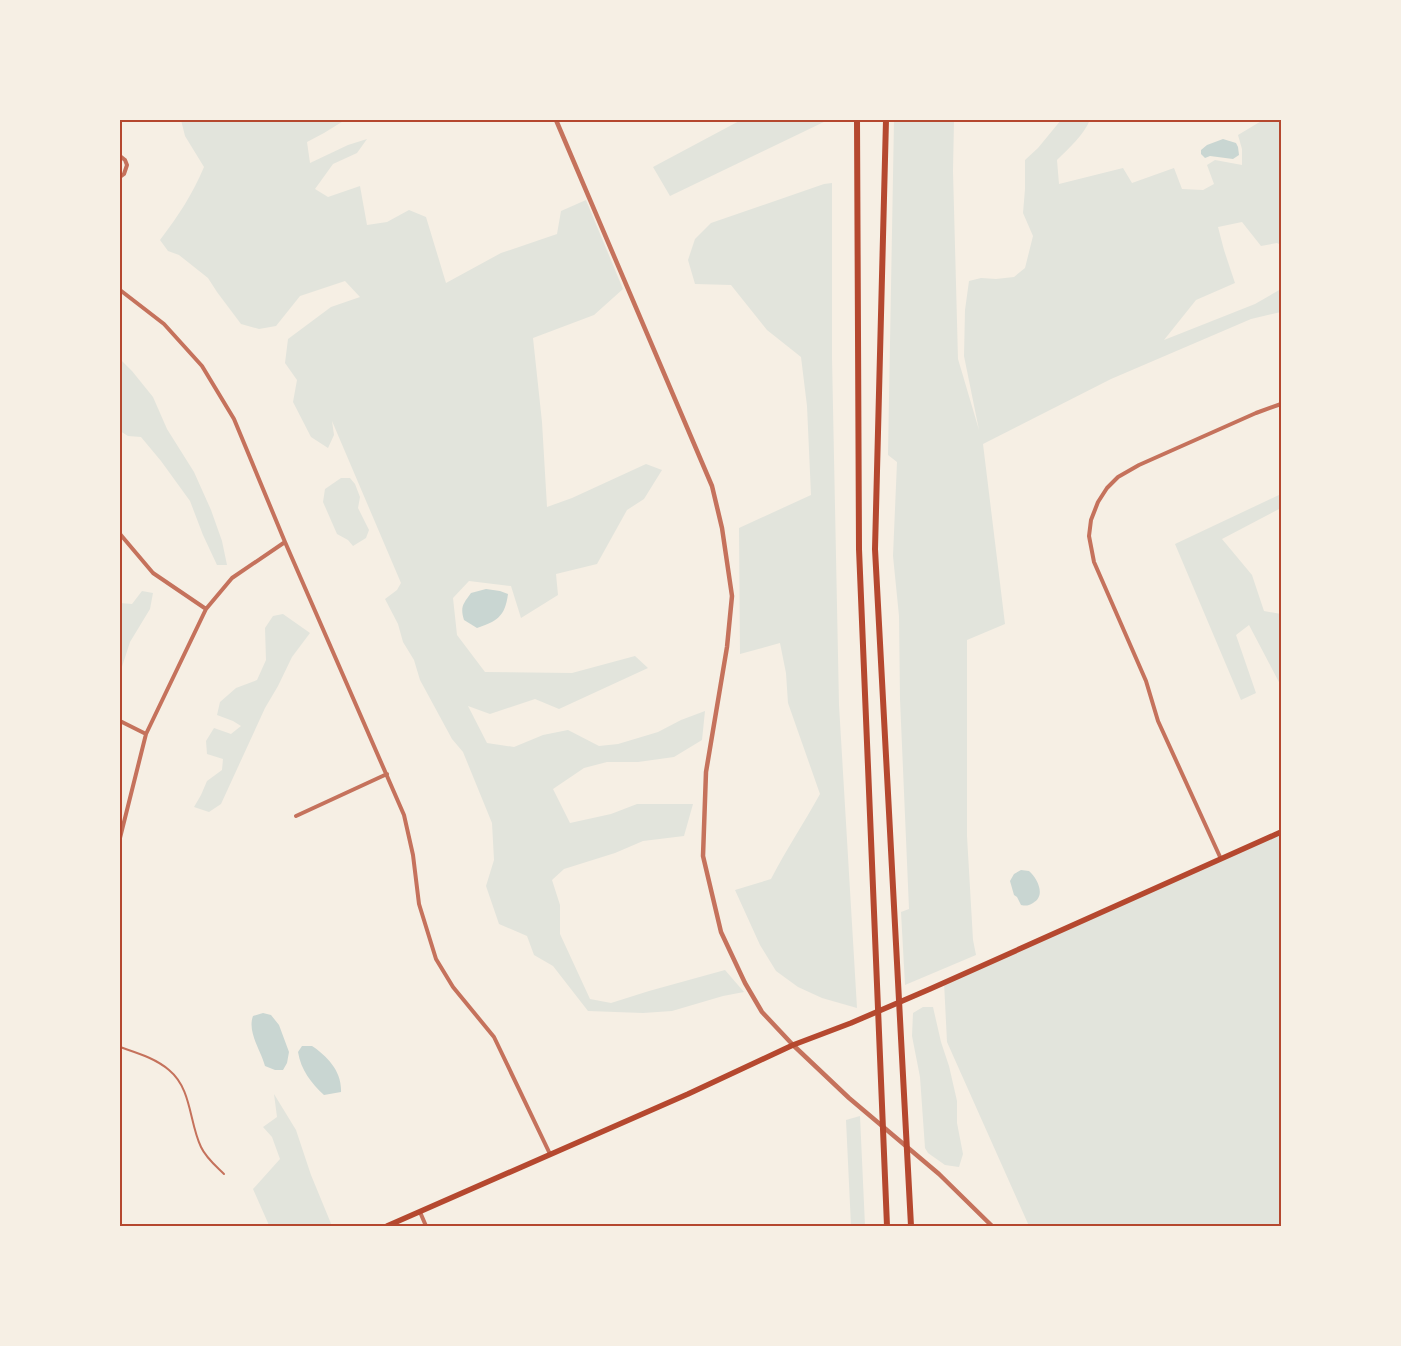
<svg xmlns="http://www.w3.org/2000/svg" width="1401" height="1346" font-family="'Asap Condensed',sans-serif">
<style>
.green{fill:#e2e4dc}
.water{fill:#c9d6d2}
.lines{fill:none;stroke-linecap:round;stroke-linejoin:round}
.service{stroke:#c5725c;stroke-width:2}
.minor{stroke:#c5725c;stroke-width:4}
.tertiary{stroke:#c5725c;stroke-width:4.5}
.primary{stroke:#b5482f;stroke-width:5.5}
.motorway{stroke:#b5482f;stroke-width:6}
.neatline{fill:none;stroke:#b5482f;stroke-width:2}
</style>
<rect width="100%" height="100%" fill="#f6efe4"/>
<path class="green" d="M181,120H345L324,133L307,142L310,163L348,145L367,139L357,153L333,164L315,189L328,197L360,186L367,225L387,222L409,210L426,217L446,283L501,253L557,234L561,211L586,200L623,289L594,315L533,338L542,422L547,507L572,498L646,464L662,470L644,499L627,510L597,564L556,574L558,595L521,618L511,586L469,581L453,598L457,635L485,672L572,673L635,656L648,668L559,709L535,699L490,714L468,706L487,743L514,747L543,735L568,730L599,746L618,744L658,732L681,720L705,711L702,740L674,757L638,762H607L584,768L553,789L570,823L611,814L637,804H693L684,836L643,841L615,853L564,869L552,880L560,905V934L590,999L611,1003L649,991L725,970L744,992L723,996L672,1011L643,1013L588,1011L553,966L534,955L527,936L499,924L486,886L494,860L492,823L463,752L452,739L420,680L414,660L403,642L398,624L385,599L397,590L401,583L332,421L334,435L328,448L311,437L293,402L297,380L285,363L288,339L331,307L360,297L345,281L300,296L276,326L259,329L241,324L217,292L208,278L179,255L168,251L160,240C179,215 192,195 204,167L185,136Z
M741,120H828L670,196L653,167Z
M894,120H954L953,171L958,359L979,430L964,356L965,310L969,281L981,278L996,279L1014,277L1025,268L1033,236L1023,213L1025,189V160L1038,148L1061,120H1090C1083,136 1069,148 1057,160L1059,184L1123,168L1132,183L1174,168L1182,189L1203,190L1214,184L1207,165L1215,160L1242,165V149L1238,135L1263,120H1281V245L1277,243L1261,246L1242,222L1218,227L1224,250L1235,283L1196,300L1164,340L1255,304L1281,289V312L1251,319L1111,379L983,444L1005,624L967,640V836L973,940L976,955L905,985L901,912L909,909L900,699L899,616L893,556L897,462L888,455Z
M832,183V358L839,705L857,1008L822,998L798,987L776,971L760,945L735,890L771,879C786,850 804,823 820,794L788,703L786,673L780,643L740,654L739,528L811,495L807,406L801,357L767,330L731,285L695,284L688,260L695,239L711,223L824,184Z
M120,359L132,371L153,397L167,429L194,472L211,510L222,541L227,565H217L203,535L190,501L161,461L141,437L128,436L120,431Z
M341,478H350L355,484L360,497L358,508L369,530L366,538L353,546L348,540L337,534L323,502L325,489Z
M1281,494V508L1222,539L1252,575L1264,611L1281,614V686L1249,625L1236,635L1256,693L1241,700L1175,544Z
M142,591L153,593L150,609L130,642L120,673V603L132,604Z
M283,614L310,633L292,657L278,686L265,708L221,804L209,812L194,807L201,795L207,781L222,770L223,759L207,754L206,741L214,728L231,734L241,726L233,721L217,715L220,702L236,688L257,680L266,660L265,628L273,616Z
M1281,834V1226H1029L947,1042L944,982Z
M923,1007H933L941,1042L949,1066L957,1101V1123L963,1154L959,1167L945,1165L928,1153L925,1148L920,1077L912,1036L913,1013Z
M274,1094L296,1130L311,1175L332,1226H269L268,1223L253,1189L280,1159L272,1137L263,1127L277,1117Z
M860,1116L865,1226H851L846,1120Z"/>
<path class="water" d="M1223,139L1236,143L1238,147L1239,155L1233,159L1210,156L1205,158L1201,154V150L1207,145Z
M486,589L500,591L508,594C505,617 497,621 477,628L464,620C460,607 463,604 471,593Z
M1021,870L1029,871C1038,879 1046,896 1033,903C1028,906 1026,906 1021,905L1017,897L1014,895L1010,881L1014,874Z
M263,1013L271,1015L279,1025L289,1052L287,1063L283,1070H275L265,1066C261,1051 247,1032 253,1016Z
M302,1046H312C327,1056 342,1071 341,1092L324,1095C311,1083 301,1070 298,1052Z"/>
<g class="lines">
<path class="service" d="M120,1047C137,1053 155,1058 169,1070C192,1089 189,1122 201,1147C206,1158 216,1166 224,1174"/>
<path class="minor" d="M120,156L125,160L127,165L124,174L120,177
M120,290L164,324L202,366L234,419L285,542L404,815L413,855L419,904L436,959L453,987L494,1037L550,1154
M1281,395V403
M120,534L153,573L206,609
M120,721L146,734
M296,816L387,774
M120,838L146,734L206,609L232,578L285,542
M1221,859L1158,721L1146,681L1094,562L1089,536L1091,520L1098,502L1107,488L1118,477L1139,465L1256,413L1281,404
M420,1212L426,1226"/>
<path class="tertiary" d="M556,120L712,486L722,528L732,596L727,647L706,772L703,856L721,932L745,983L762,1012L793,1045L849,1098L939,1174L992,1226"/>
<path class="primary" d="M387,1226L688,1094L793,1045L851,1023L930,989L1281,832"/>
<path class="motorway" d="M857,120L859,549L887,1226
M886,120L875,549L911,1226"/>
</g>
<rect width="1401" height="1346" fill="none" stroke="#f6efe4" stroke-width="242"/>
<rect x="121" y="121" width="1159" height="1104" class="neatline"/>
</svg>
